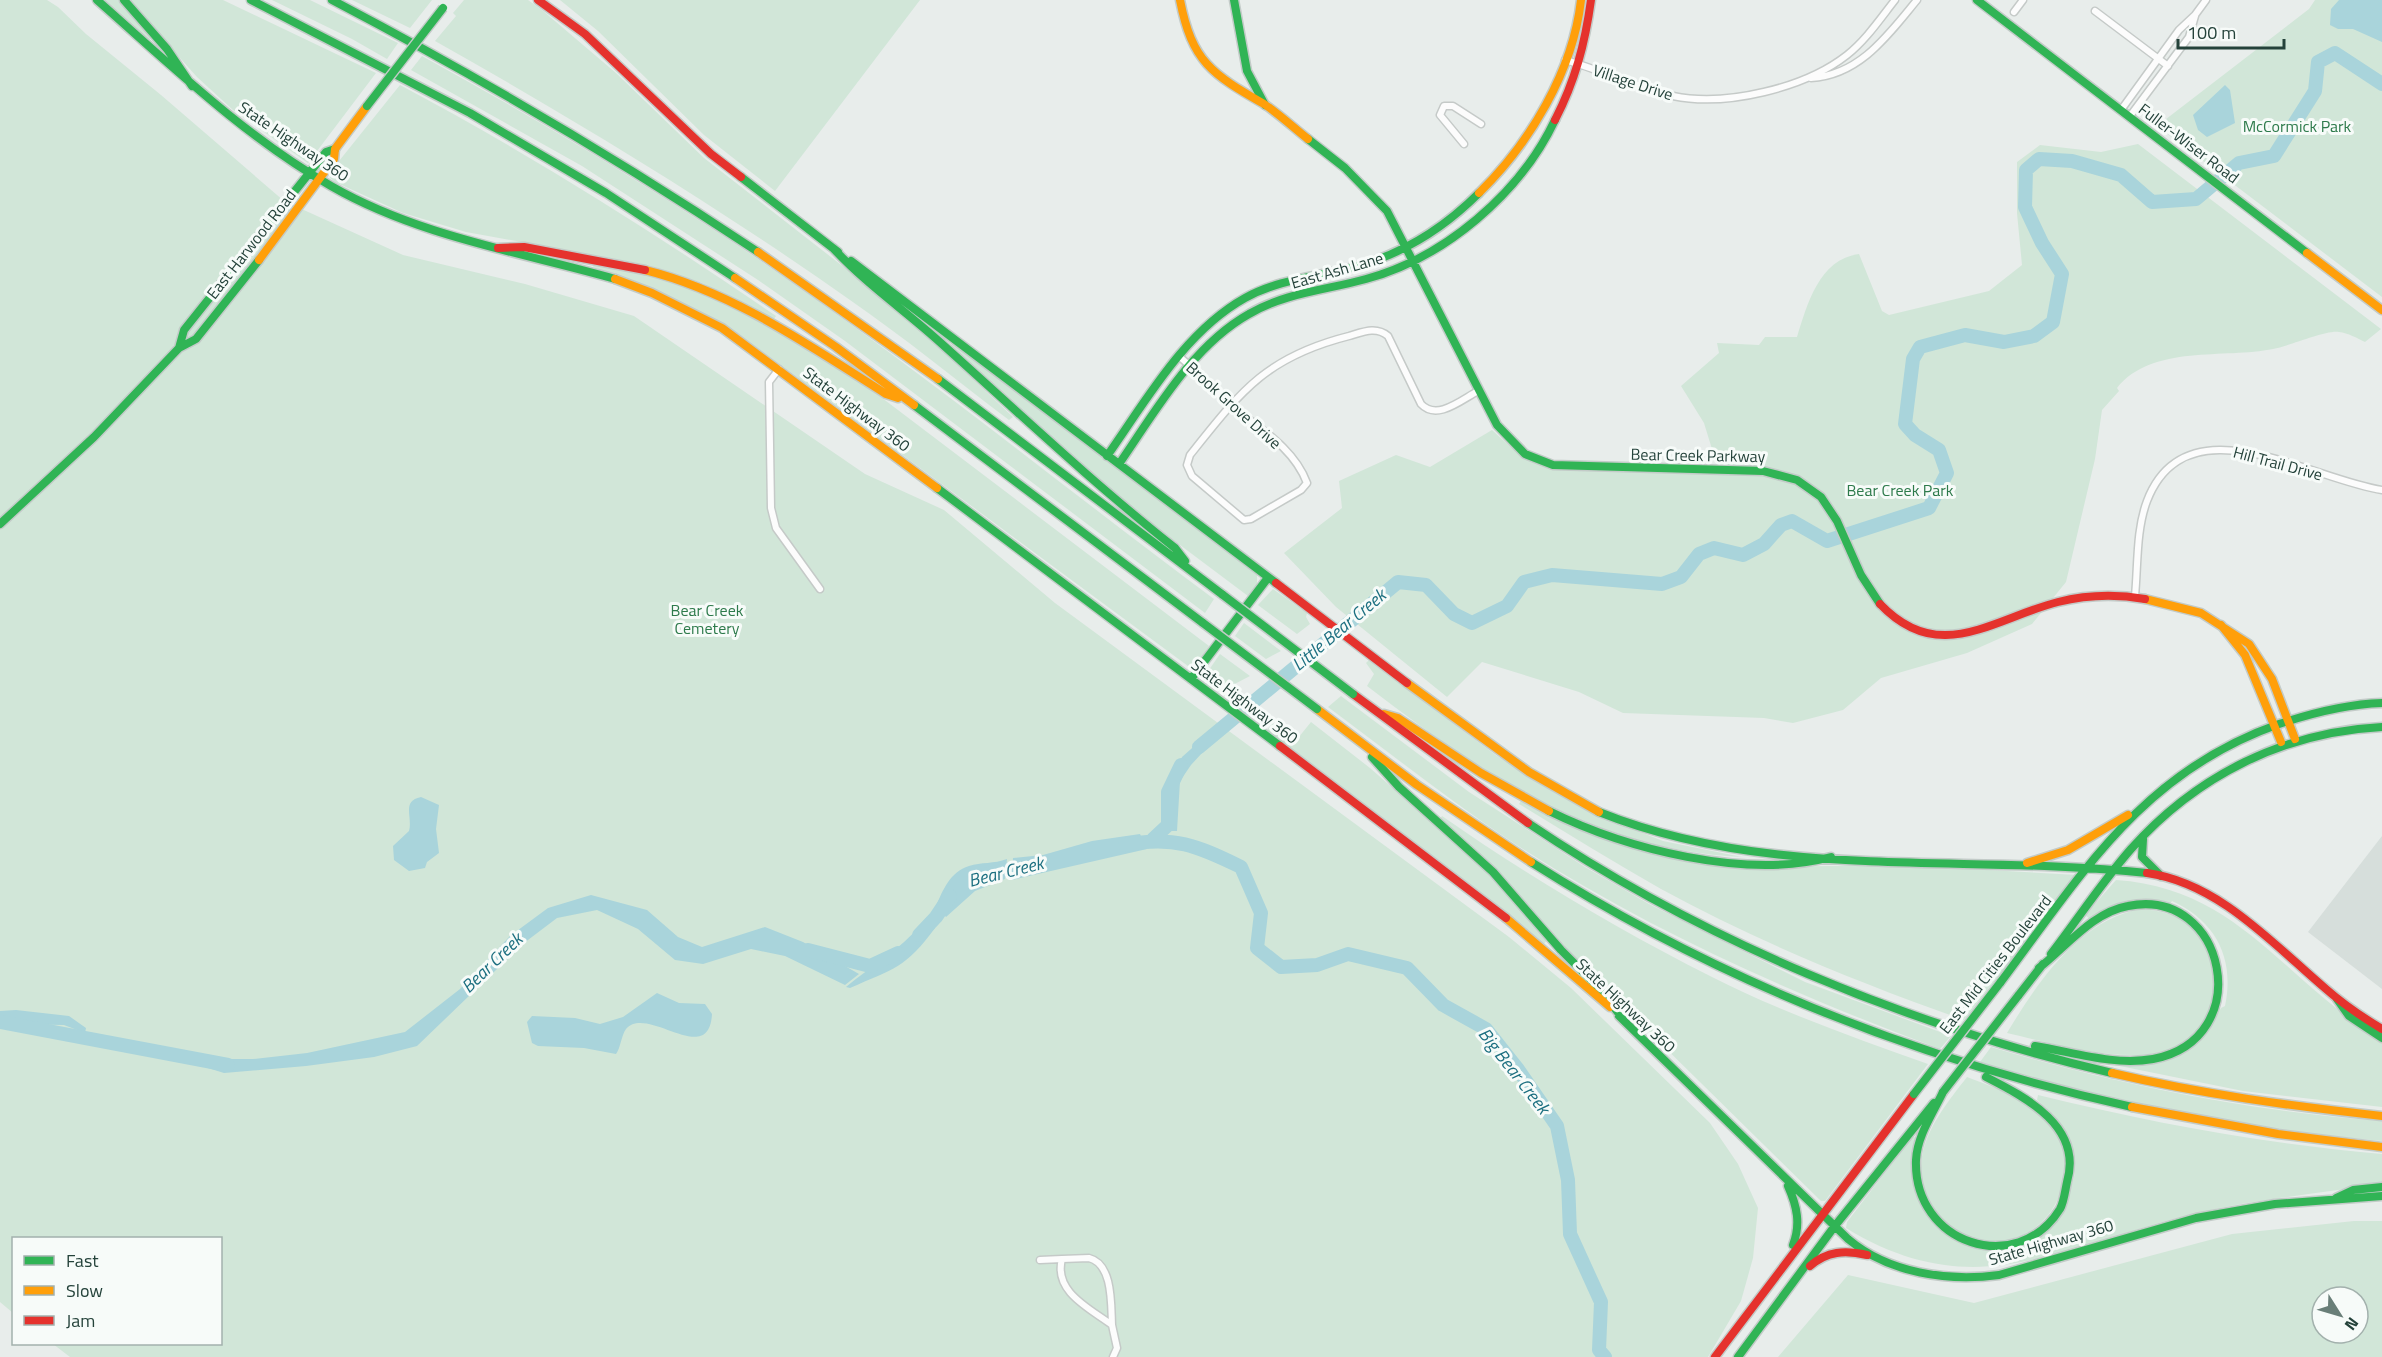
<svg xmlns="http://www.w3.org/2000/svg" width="2382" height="1357" font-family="'Titillium Web',sans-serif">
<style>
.built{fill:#d6dedb}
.green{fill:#d1e6d8;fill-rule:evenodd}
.water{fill:#a9d4db}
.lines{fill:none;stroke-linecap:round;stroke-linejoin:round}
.river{stroke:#a9d4db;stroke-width:14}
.street-casing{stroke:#c5cac8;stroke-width:9}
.fast-casing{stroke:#c3cbc8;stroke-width:11}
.slow-casing{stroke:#c3cbc8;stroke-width:11}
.jam-casing{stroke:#c3cbc8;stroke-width:11}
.street{stroke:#fcfcfc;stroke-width:6}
.fast{stroke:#30b455;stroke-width:8}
.slow{stroke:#ff9f0a;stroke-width:8}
.jam{stroke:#e5322d;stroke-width:8}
.fast-bridge-casing{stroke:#c3cbc8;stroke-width:11;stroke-linecap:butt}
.fast-bridge{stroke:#30b455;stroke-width:8}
.labels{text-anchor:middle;stroke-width:6;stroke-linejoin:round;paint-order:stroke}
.street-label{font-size:16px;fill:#24423a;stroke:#f7fbf9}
.park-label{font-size:16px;fill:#2d7a4b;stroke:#f7fbf9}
.water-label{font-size:18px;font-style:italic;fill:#1c6f80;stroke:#f7fbf9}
</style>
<rect width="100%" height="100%" fill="#e8edeb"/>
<path class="built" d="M2382,836V989L2308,932Z"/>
<path class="green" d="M0,0H47L58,7L86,34L161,95L284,201L403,255L525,284L634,316L865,474L944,510L1055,603L1509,937L1571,988L1710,1123L1738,1164L1758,1208L1753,1258L1741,1301L1708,1357H70L53,1344H220V1238H14L13,1313L0,1302Z
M104,0H119L152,37L149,40Z
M128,0H223L376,73L308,163L233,110L197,77Z
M272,0H310L398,43L387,59L352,39Z
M352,0H432L410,28Z
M464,0H528L542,10L616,73L704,158L904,314L1013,417L1009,420C956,380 905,338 850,300C717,206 577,121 435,41L456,16L453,13Z
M560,0H920L775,191L704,135L598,31Z
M2315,0H2382V297L2157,126L2309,9Z
M422,56C537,119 651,187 761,261C917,367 1063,487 1214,599L1205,613L845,341L758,280L582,166L411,70Z
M400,85C530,154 655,233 776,316L774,319L702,283L648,265L466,232L403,213L335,182L330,178L331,171Z
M2138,144L2381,329L2365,342C2357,338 2348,333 2339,332C2325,330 2290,346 2273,349C2225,359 2152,344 2117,388L2119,391L2102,410L2095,459L2066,582L2032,624L1967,653L1881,678L1843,710L1793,723L1764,718L1623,713L1579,692L1482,662L1447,697L1336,607L1284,553L1342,508L1339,481L1396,455L1430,467L1492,430L1513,449L1549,469L1723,475L1722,462L1712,449L1704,423L1681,386L1719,353L1717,343L1759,345L1765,337H1797C1807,305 1819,259 1859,254L1882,311L1889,315L1989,291L2022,265L2017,213V162L2040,145L2101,152Z
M594,265L617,269L618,267L682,284L758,319L861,382L1209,646L1197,663L1188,666L740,335C693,305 646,285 593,267Z
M953,343L1257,575V584L1248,596L1132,509L950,346Z
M1273,589L1307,613L1306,617L1310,624L1297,634L1258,605Z
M1244,623L1281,651L1266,659L1235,636Z
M1220,654L1250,676L1225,689L1223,684L1211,687L1206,684L1204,677Z
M1369,660L1497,756L1588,811L1663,841L1742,857C1595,850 1480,773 1367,686L1374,674L1366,663Z
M1341,696L1469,792L1585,867L1649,904L1805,982L1951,1036L1940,1049C1792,994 1648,930 1515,844C1450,801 1390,753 1328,707Z
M1311,722L1370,768L1478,863L1547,940L1544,944L1267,730L1273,723L1282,735L1294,743Z
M1521,801L1599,838L1765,867L1896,865L2077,875L1964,1020C1860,983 1758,942 1661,889C1613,862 1567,833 1519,804Z
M1442,816C1528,876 1618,930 1712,977C1781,1012 1855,1038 1928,1064L1825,1201H1821L1577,961L1440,819Z
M2116,880C2220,887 2266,953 2341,1012C2354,1023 2368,1032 2382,1042V1107L2243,1091L2100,1062L2145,1064L2206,1035L2221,1008L2225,1006C2235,959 2216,921 2172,901L2170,904L2159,901L2091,920L2085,915Z
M2141,909C2157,910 2178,914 2191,926C2231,963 2219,1035 2165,1051C2121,1064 2051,1043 2007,1033C2037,983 2080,919 2141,909Z
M1991,1047C2118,1085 2249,1111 2382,1121V1141C2245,1129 2111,1102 1980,1062Z
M1967,1077C1992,1087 2021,1096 2041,1113C2083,1150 2067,1221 2015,1238C1960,1256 1911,1205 1923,1151C1930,1123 1950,1099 1967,1077Z
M2038,1095C2152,1123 2265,1144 2382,1154V1184C2321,1193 2258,1199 2198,1213C2065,1243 1978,1309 1846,1228L1847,1222L1913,1136L1917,1139L1912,1164L1914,1187L1951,1238L1976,1249L2005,1250L2019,1246L2067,1202L2075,1173L2054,1115L2037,1100Z
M2354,1221H2382V1357H1778L1848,1275L1974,1303L2232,1234ZM2322,1297H2358V1333H2322Z"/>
<path class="water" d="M2339,0H2382V42L2353,29H2338L2330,25L2331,9Z
M2225,85L2230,90L2235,123L2207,137L2198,130L2193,115Z
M1209,733L1214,740L1191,765L1180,781L1177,831H1167L1174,774L1182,757Z
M421,797L439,805L436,829L439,853L427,862L425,868L409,871L394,860L393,846L409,831C413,817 401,801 421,797Z
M1140,834L1147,849L1012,880L1013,858L1043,855L1092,841Z
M1007,859L1005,879L975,891L946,917L936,906C943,890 950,872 969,866C981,862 994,864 1007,859Z
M591,895L647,910L678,937L702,947L765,927L803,942L859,974L845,985L785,956L751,949L703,964L675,960L638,929L597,910L557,918L524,943L417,1046L374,1057L306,1066L224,1073L208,1068L213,1059H253L307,1053L405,1032L460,989L510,936L548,908Z
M927,917L935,928C906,968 893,969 850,988L846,987C874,964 905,947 927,917Z
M657,993L679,1003L705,1004L712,1014C709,1069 647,1004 626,1029C621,1036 621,1047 616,1054L584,1048L538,1046L532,1043L527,1022L532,1016L575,1018L600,1024L623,1017Z
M16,1010L69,1016L86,1028L85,1033L64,1025L0,1024V1011Z"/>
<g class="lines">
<path class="river" d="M1199,747L1398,582L1426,585L1454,614L1472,623L1507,606L1524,582L1552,575L1662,584L1681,577L1699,554L1714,548L1743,555L1764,544L1781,525L1792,521L1827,541L1929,508L1947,473L1939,450L1915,435L1905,424L1913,359L1920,347L1965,335L2004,342L2034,336L2053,322L2062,274L2042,243L2025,207L2026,170L2039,159L2072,161L2121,175L2152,202L2196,199L2239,163L2274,156L2315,91L2318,62L2335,53L2382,84
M1153,839L1168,825V792L1181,765
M1125,845C1173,835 1198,846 1241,867L1261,913L1257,948L1281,967L1317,965L1348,954L1407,968L1443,1005L1486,1029L1517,1068L1557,1126L1568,1180L1570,1234L1601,1302L1599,1350L1605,1357
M987,874L1030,865
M919,935L936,917L950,896
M808,950L870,966L898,953
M0,1022L228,1065"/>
<g class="street-casing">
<path id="street" d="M2095,11L2168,66
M2014,12L2023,0
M1565,60C1602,70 1636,88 1673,96C1726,107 1805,88 1847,55C1866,40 1880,19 1895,0
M1811,78C1860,75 1888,35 1917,0
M2121,110L2179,30L2195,15L2206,0
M2130,116L2189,37L2195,16
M1464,144L1440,115L1444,106H1453L1481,124
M1181,358C1199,373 1214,391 1232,406C1259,428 1294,448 1307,483L1301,490L1251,519L1244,520L1192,476L1187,465L1190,455C1241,391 1266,357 1349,336C1363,332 1376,326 1388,336L1421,404C1437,421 1461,400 1478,391
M779,369L769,382L771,508L776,528L820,589
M2135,596C2138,565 2136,530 2147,501C2186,399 2312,480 2382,490
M1089,1258C1113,1264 1111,1304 1112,1325C1091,1309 1053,1292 1062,1259Z
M1040,1260L1062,1259
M1112,1325L1117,1348L1113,1357"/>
</g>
<g class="fast-casing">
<path id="fast" d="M97,0C172,66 244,136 331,186C418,236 520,252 615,279
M124,0L167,49L192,86
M251,0L470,113L606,193L735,278
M332,0C479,77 620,160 758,252
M1234,0L1247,71L1265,105
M1977,0L2307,253
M1308,139L1345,168L1387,211L1497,425L1525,454L1553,465L1763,471L1797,480L1821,497L1837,521L1861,575L1880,604
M741,177L838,252
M833,248C866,284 906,311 942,344C1019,413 1094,484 1175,548L1185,561
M851,261L1276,583
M179,348L184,330L326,152L335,149
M938,379L1223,595
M914,405L1203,623
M1107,456C1146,401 1184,332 1245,298C1277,280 1314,277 1350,268C1399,256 1443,229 1479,193
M1119,464C1155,412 1192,346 1249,314C1284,293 1327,290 1366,279C1444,258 1520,194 1555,120
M937,488L1280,746
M0,524L94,437L179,348L196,339L259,260
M1191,679L1267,579
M1372,757L1399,787L1493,872L1561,950L1599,988L1623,1019
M1549,811C1626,849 1746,880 1831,857
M1599,812C1773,882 1964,853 2147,873
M1528,823C1703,941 1906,1025 2112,1073
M2143,839L2142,857L2161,876
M1531,862C1715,979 1919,1060 2132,1107
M2051,954C2078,919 2102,882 2131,849C2197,775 2284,732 2382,727
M2000,983C2082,874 2142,772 2279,724C2312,713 2348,704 2382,703
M2018,996L2043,964
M2337,999L2349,1016L2382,1038
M1619,1016L1848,1239C1888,1273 1948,1282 1999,1275L2196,1218L2275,1204L2382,1196
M2035,1046C2073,1052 2114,1066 2153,1059C2258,1039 2226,886 2128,906C2093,912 2066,947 2039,968
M1943,1092C1933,1113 1917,1136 1916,1160C1913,1244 2017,1278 2060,1209C2064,1202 2065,1191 2067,1182C2083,1127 2027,1098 1986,1077
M1788,1186C1797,1206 1801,1224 1793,1245
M2336,1198L2353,1190L2382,1187
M1738,1357L1834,1227L1934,1103"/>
</g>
<g class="slow-casing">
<path id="slow" d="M1180,0C1192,62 1212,74 1264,104C1279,114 1294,128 1308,139
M1479,193C1530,143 1573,71 1581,0
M758,252L938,379
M2307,253L2382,310
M259,260L334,159L335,149L367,106
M645,270C733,292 810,346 886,394L898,398
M735,278L836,347L914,405
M615,279L652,293L722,328L937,488
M2145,599L2201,613L2249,644L2272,679L2295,739
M2221,625L2245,655L2281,742
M1407,683L1529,772L1599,812
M1317,709L1417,785L1531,862
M1384,714L1398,718L1481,773L1549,811
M2027,863L2068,850L2128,815
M1506,918L1610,1007
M2112,1073C2201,1094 2291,1106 2382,1116
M2132,1107L2278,1134L2382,1147"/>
</g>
<g class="jam-casing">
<path id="jam" d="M538,0L585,34L711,154L741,177
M1555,120C1575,81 1585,44 1591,0
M498,248L524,247L645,270
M1276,583L1407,683
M1880,604C1939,666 1992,619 2058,602C2086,595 2116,594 2145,599
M1353,694L1528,823
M1280,746L1506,918
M2147,873C2219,883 2273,944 2326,989C2343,1004 2362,1017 2382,1029
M1810,1266C1827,1251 1845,1250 1867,1255
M1715,1357L1914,1094"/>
</g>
<use href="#street" class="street"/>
<use href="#fast" class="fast"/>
<use href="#slow" class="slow"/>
<use href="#jam" class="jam"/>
<g class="fast-bridge-casing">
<path id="fast-bridge" d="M367,106L443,8
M1223,595L1353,694
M1203,623L1317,709
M1943,1092L2018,996
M1914,1094L2000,983"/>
</g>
<use href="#fast-bridge" class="fast-bridge"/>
</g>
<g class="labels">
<g class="street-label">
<text transform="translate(1633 82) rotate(18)" y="6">Village Drive</text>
<text transform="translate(294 141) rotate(34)" y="6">State Highway 360</text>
<text transform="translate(2189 143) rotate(37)" y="6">Fuller-Wiser Road</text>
<text transform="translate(251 244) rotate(-52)" y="6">East Harwood Road</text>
<text transform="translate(1337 270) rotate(-16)" y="6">East Ash Lane</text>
<text transform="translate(1234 405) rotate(42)" y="6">Brook Grove Drive</text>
<text transform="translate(857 409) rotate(37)" y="6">State Highway 360</text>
<text transform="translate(1698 455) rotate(1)" y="6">Bear Creek Parkway</text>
<text transform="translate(2278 463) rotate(15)" y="6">Hill Trail Drive</text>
<text transform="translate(1245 701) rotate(37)" y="6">State Highway 360</text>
<text transform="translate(1995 964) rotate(-52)" y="6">East Mid Cities Boulevard</text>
<text transform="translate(1626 1005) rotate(43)" y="6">State Highway 360</text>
<text transform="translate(2051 1242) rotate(-16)" y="6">State Highway 360</text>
</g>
<g class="park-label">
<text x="2297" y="132">McCormick Park</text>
<text x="1900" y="496">Bear Creek Park</text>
<text x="707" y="616">Bear Creek<tspan x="707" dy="18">Cemetery</tspan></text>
</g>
<g class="water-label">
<text transform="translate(1339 630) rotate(-40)" y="6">Little Bear Creek</text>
<text transform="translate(1006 872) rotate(-14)" y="6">Bear Creek</text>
<text transform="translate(492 963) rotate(-44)" y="6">Bear Creek</text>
<text transform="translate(1514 1071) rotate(52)" y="6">Big Bear Creek</text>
</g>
</g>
<rect x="12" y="1237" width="210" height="108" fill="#f7fbf9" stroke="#a3b1ad" stroke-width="1.5"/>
<rect x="24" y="1256" width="30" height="9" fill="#30b455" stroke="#a3b1ad" stroke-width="1.5"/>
<text x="66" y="1267" font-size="18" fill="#24423a">Fast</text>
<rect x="24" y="1286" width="30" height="9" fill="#ff9f0a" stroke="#a3b1ad" stroke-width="1.5"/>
<text x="66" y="1297" font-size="18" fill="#24423a">Slow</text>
<rect x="24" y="1316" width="30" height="9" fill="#e5322d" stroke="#a3b1ad" stroke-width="1.5"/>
<text x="66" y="1327" font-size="18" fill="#24423a">Jam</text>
<g transform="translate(2340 1315) rotate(127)"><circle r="28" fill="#f7fbf9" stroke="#a3b1ad" stroke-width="1.5"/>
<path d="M0-4.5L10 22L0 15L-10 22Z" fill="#697e78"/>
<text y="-9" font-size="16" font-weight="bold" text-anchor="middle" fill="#24423a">N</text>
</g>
<path d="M2178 39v9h106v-9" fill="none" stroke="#24423a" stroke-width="3"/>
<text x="2187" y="39" font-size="18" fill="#24423a" stroke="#f7fbf9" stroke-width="4.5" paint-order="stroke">100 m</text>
</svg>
